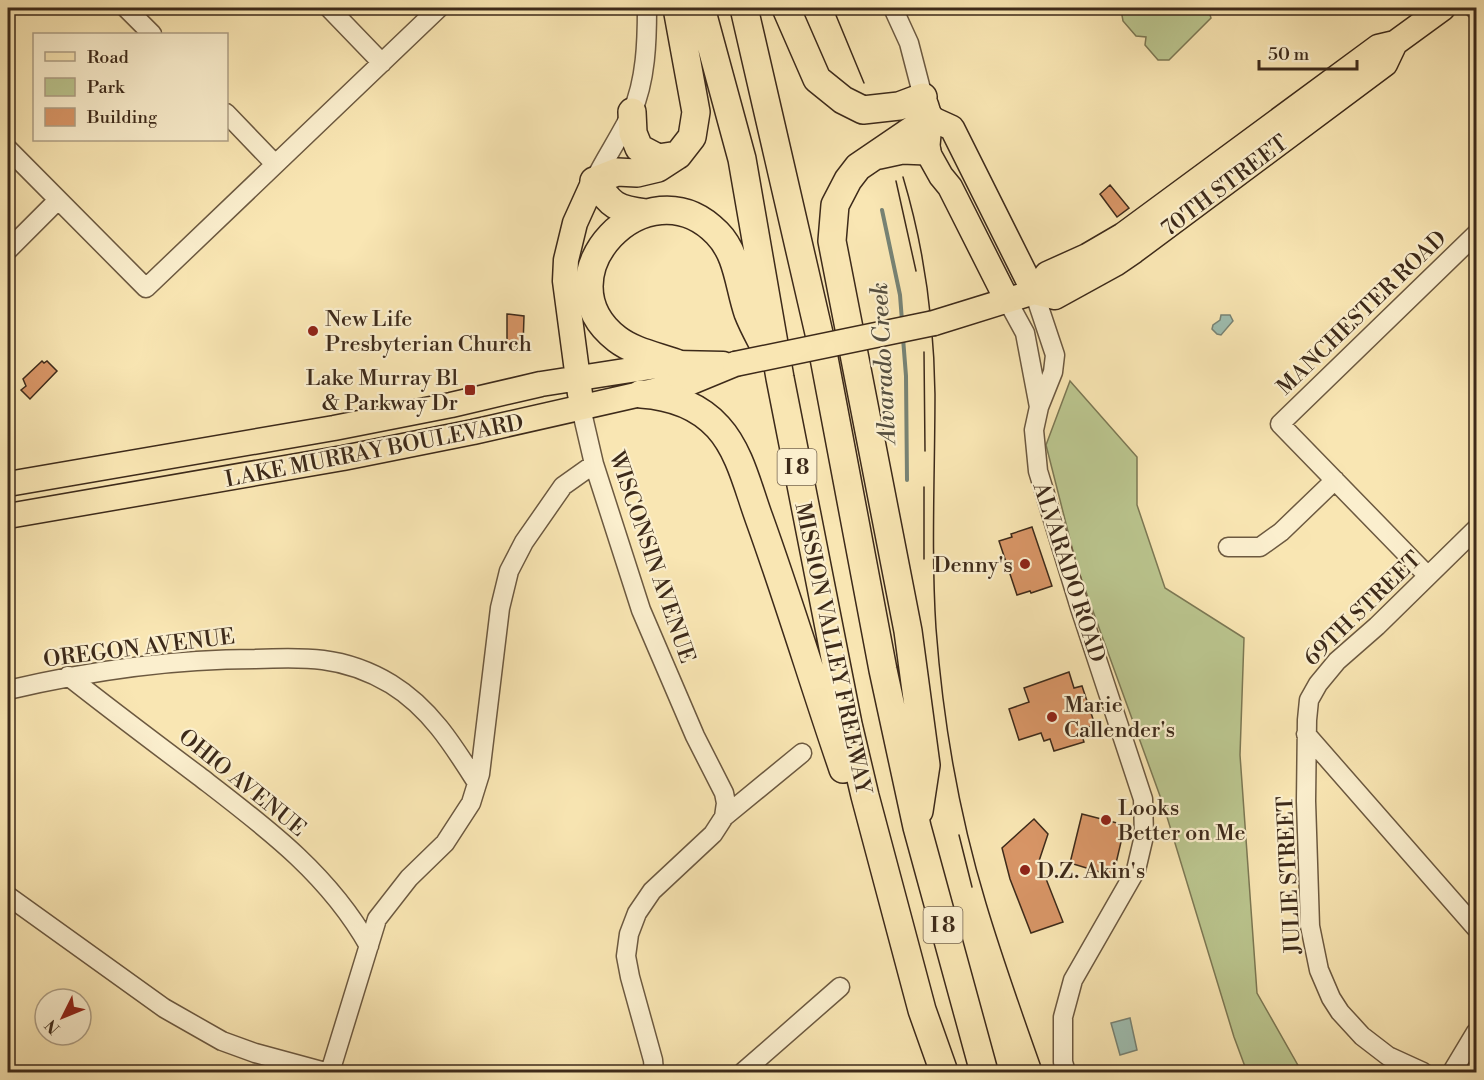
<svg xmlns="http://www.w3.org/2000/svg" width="1484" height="1080" font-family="'Libre Bodoni',serif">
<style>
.green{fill:#bbc68f;stroke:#7c7854;stroke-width:1.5}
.water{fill:#9ebeb1;stroke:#778375;stroke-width:1.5}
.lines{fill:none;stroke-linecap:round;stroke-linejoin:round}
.stream{stroke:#778375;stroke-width:4}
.building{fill:#d99667;stroke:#3d2a1a;stroke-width:1.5}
.minor-casing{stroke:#6c5940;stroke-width:21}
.major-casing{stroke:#3d2a1a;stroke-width:27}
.highway-casing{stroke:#3d2a1a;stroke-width:30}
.minor{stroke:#fbefce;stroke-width:18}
.major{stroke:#f9e6b3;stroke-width:24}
.highway{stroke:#f9e6b3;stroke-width:27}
.tram{stroke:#3d2a1a;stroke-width:1.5}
.major-bridge-casing{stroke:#3d2a1a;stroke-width:27;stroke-linecap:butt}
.major-bridge{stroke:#f9e6b3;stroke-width:24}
.poi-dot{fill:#8f2418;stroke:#fbefce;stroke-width:2}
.labels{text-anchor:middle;stroke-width:4.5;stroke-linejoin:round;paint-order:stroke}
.shield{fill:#fbefce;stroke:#766550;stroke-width:1.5}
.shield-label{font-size:21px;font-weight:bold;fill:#3d2a1a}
.street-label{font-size:22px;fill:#3d2a1a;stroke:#fbefce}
.poi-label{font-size:22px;fill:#3d2a1a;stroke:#fbefce;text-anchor:start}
.water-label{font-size:24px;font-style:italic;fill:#554f40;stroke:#fbefce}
</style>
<rect width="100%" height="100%" fill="#f9e6b3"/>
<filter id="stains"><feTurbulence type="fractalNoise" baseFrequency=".00333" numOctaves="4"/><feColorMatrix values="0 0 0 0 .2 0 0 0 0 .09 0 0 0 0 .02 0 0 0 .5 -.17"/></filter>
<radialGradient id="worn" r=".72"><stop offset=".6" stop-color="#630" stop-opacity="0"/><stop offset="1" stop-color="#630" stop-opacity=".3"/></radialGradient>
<path class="green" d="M1123,8H1208L1211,18L1169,60H1158L1145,45L1146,37L1136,36L1123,21L1121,10Z
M1070,381L1137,457V505L1165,588L1244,638L1240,755L1257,993L1299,1067L1306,1072H1247L1234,1037L1164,807L1077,567L1046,445Z"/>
<path class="water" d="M1221,315H1230L1233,321L1221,335L1217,334L1212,329L1213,325L1220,320Z
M1130,1018L1137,1050L1120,1055L1111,1023Z"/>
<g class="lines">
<path class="stream" d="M882,210L900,295L902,321
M903,338L906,376L907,480"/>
</g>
<path class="building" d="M1110,185L1129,208L1117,217L1100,194Z
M507,314L524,316L523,347L507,345Z
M42,361L44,363L47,361L57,371L30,399L21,390L26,386L23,379Z
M1032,527L1052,586L1031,593L1030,591L1017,595L999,541L1012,537L1011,534Z
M1069,672L1074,688L1082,686L1095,725L1080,730L1084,742L1054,751L1050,739L1044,741L1041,733L1019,740L1009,709L1029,702L1024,688Z
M1082,814L1125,825L1113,876L1070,863Z
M1034,819L1048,834L1039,861L1063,922L1031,933L1010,879L1002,848Z"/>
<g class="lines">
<g class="minor-casing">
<path id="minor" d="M126,8L152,34
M329,8L382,63
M893,8L909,43L923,97
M1474,8L1476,10
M226,113L275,164
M8,149L146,288L439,8
M594,181C606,157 621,135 632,112C646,80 647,41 647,8
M8,250L57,201
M1034,292L1055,355L1053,372L1039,407L1034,430L1038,471L1080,608L1143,799L1144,836L1136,870L1073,980L1063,1017V1062L1066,1072
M1007,300L1025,333L1039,407
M581,408L594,464L641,610L695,736L724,793L726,803L724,817
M1228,547H1260L1281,532L1335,480
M1428,576L1280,424L1476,234
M68,676C111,710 155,743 199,776C264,826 328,873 369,946
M8,690C89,671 172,659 255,659C278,658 301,657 323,660C347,663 371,672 391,684C430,708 453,745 477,783
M1306,734L1476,928
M8,896L164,1008L222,1041L255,1053L325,1072
M330,1072L377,919L409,878L445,843L471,803L480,774L500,608L509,571L524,542L563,486L594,464
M654,1072L653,1060L630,977L626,956L629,934L637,913L652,891L713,834L724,817L802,753
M743,1072L840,987
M1423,1072L1388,1056L1362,1036L1340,1012L1331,998L1319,970L1310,926L1306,801L1307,720L1309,700L1318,684L1337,661L1377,626L1476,529
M1452,1072L1476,1032"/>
</g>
<g class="major-casing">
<path id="major" d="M926,105L930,118L927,151L941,176L950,187L1007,300
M930,118L952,128L1034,292
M1034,292L1047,274L1087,256L1123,235L1378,47L1395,43L1443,8
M934,323L1034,292L1055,297L1115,264L1134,251L1385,64L1395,43
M580,394L565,281L566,260L575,223L594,181
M8,484L334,428L451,405L541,384L676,363L723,364
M8,516L343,458L473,432L689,383L735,364"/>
</g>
<g class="highway-casing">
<path id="highway" d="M701,8L742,159L780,378L848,724L865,796L922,1010L944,1072
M744,8L821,342L883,670L917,827L984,1072
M786,8L817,79L843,100L863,110L899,106L923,97
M632,112L633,133L639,148L658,158L678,155
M879,155L902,150L927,151
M645,213C614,209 612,205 594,181L617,172L637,173L658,168L678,155L692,137L696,112L677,8
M676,363C657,356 634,352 617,339C537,277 647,161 717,233C738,254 739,287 748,313C753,326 760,338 766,350
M641,394C670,396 698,405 718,427C740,451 748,488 759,518C789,601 814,685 843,769
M919,811L926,765L908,631L832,241L835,205L848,180L858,167L930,118"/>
</g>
<use href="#minor" class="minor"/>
<use href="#major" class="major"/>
<use href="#highway" class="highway"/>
<path class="tram" d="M833,8L864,83
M903,177C924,247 934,321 935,394C935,473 931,550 936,628C943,721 959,814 986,903C1003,960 1023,1016 1043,1072
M896,181L916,271
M924,352L925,451
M924,487V559
M959,835L972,887"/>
<g class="major-bridge-casing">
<path id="major-bridge" d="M735,364L934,323"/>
</g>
<use href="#major-bridge" class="major-bridge"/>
</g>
<g class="poi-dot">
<circle cx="313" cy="331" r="6"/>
<rect x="464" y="384" width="12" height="12" rx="3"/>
<circle cx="1025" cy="564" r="6"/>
<circle cx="1052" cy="717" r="6"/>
<circle cx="1106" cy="820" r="6"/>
<circle cx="1025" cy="870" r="6"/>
</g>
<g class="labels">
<g class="shield">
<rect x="777.5" y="449" width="39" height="36" rx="4.5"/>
<rect x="923.5" y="907" width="39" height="36" rx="4.5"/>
</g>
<g class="shield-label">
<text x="797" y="474">I 8</text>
<text x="943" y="932">I 8</text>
</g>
<g class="street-label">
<text transform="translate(1224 185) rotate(-37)" y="8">70TH STREET</text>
<text transform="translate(1361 312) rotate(-44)" y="8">MANCHESTER ROAD</text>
<text transform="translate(374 450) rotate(-11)" y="8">LAKE MURRAY BOULEVARD</text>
<text transform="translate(653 557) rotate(71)" y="8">WISCONSIN AVENUE</text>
<text transform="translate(1070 572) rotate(72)" y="8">ALVARADO ROAD</text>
<text transform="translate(1362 608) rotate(-44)" y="8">69TH STREET</text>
<text transform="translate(139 647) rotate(-7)" y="8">OREGON AVENUE</text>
<text transform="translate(834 648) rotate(78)" y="8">MISSION VALLEY FREEWAY</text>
<text transform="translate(243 782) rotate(39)" y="8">OHIO AVENUE</text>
<text transform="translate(1288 875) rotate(-93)" y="8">JULIE STREET</text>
</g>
<g class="poi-label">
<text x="325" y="326">New Life<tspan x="325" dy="25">Presbyterian Church</tspan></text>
<text x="458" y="385" text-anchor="end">Lake Murray Bl<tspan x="458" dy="25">&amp; Parkway Dr</tspan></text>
<text x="1013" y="572" text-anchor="end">Denny's</text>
<text x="1064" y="712">Marie<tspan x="1064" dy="25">Callender's</tspan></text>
<text x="1118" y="815">Looks<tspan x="1118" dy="25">Better on Me</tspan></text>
<text x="1037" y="878">D.Z. Akin's</text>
</g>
<g class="water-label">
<text transform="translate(883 363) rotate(-93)" y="8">Alvarado Creek</text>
</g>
</g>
<rect width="1484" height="1080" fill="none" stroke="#f9e6b3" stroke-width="30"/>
<rect x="9" y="9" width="1466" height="1062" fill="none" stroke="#3d2a1a" stroke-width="3"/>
<rect x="15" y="15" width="1454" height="1050" fill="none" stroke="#3d2a1a" stroke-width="1.5"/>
<rect x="33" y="33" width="195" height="108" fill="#fbefce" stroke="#afa086" stroke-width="1.5"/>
<rect x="45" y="52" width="30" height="9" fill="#f9e6b3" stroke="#afa086" stroke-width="1.5"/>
<text x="87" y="63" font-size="18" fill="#3d2a1a">Road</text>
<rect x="45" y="78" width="30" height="18" fill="#bbc68f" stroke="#afa086" stroke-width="1.5"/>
<text x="87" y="93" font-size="18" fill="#3d2a1a">Park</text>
<rect x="45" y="108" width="30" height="18" fill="#d99667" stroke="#afa086" stroke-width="1.5"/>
<text x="87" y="123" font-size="18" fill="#3d2a1a">Building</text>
<g transform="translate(63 1017) rotate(227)"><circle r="28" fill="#fbefce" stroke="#afa086" stroke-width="1.5"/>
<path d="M0-4.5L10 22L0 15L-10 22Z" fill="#8f2418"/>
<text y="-9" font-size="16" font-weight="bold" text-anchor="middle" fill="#3d2a1a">N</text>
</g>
<path d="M1259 60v9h98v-9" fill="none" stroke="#3d2a1a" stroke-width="3"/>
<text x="1268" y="60" font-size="18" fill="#3d2a1a" stroke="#fbefce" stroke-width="4.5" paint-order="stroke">50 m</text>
<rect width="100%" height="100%" filter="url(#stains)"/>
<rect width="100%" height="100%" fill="url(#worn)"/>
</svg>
